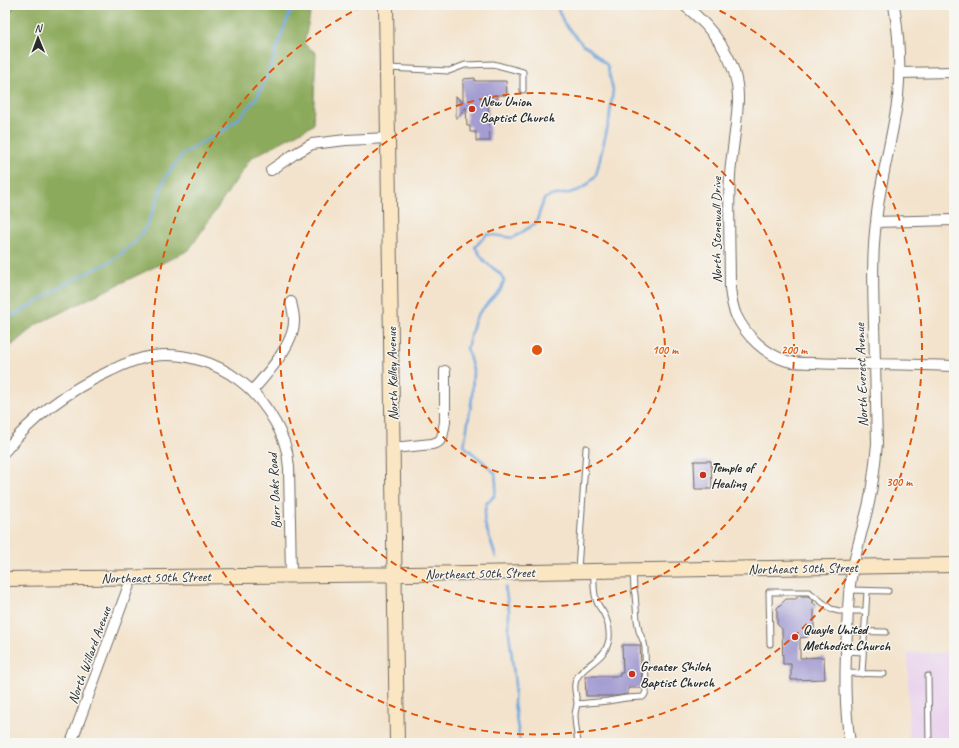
<svg xmlns="http://www.w3.org/2000/svg" width="959" height="748" font-family="Caveat,sans-serif">
<style>
.built{fill:#e9d2ed}
.forest{fill:#8caa5c;stroke:#5c6a44}
.lines{fill:none;stroke-linecap:round;stroke-linejoin:round}
.stream{stroke:#6ea6dd;stroke-width:2.5}
.building{fill:#a49dd2}
.lane-casing{stroke:#716b63;stroke-width:7}
.street-casing{stroke:#716b63;stroke-width:12}
.secondary-casing{stroke:#716b63;stroke-width:16}
.lane{stroke:#fff;stroke-width:5}
.street{stroke:#fff;stroke-width:10}
.secondary{stroke:#fbe6c4;stroke-width:14}
.ring{fill:none;stroke:#df570e;stroke-width:2;stroke-dasharray:7 5}
.poi-dot{fill:#c8321e;stroke:#f6f6f2;stroke-width:1.5}
.labels{text-anchor:middle;stroke-width:3;stroke-linejoin:round;paint-order:stroke}
.poi-label{font-size:14px;font-weight:bold;fill:#2b2b2b;stroke:#f6f6f2;text-anchor:start}
.street-label{font-size:14px;fill:#2b2b2b;stroke:#f6f6f2}
.centre{fill:#df570e;stroke:#f6f6f2;stroke-width:2}
.ring-label{font-size:12px;text-anchor:middle;font-weight:bold;fill:#df570e;stroke:#f6f6f2;stroke-width:3;stroke-linejoin:round;paint-order:stroke}
</style>
<rect width="100%" height="100%" fill="#f6f6f2"/>
<filter id="ink" filterUnits="userSpaceOnUse"><feTurbulence type="fractalNoise" baseFrequency=".025" numOctaves="2"/><feDisplacementMap in="SourceGraphic" scale="8" xChannelSelector="R" yChannelSelector="G"/><feConvolveMatrix kernelMatrix="1 2 1 2 8 2 1 2 1" color-interpolation-filters="sRGB"/></filter>
<filter id="wash" filterUnits="userSpaceOnUse"><feTurbulence type="fractalNoise" baseFrequency=".012" numOctaves="4" result="noise"/><feDisplacementMap in="SourceGraphic" scale="16" xChannelSelector="R" yChannelSelector="G"/><feGaussianBlur stdDeviation="0.9" result="paint"/><feColorMatrix in="noise" values="0 0 0 0 0 0 0 0 0 0 0 0 0 0 0 0 0 1.4 0 .05"/><feComposite in="paint" operator="in"/></filter>
<g filter="url(#wash)">
<rect width="100%" height="100%" fill="#f3e3cc"/>
<path class="built" d="M954,652V743H909L908,653Z"/>
<path class="forest" d="M11,5H312L304,44L316,53L313,125L251,158L189,250L37,324L5,351V17Z"/>
<g class="lines">
<path class="stream" d="M5,320L37,302L63,285L110,262L131,246L141,235L145,228L154,209L165,178L182,155L202,142L222,132L239,118L250,106L257,97L269,71L286,22L294,5
M496,557L485,524L484,518L486,504L494,496L496,489V483L495,473L481,460L464,446L472,398L473,370L467,348L475,320L479,313L501,289L504,281L502,276L497,271L485,262L475,247L487,234L513,238L536,223L544,199L550,196L569,193L579,190L587,185L596,175L609,121L613,90L607,65L589,48L583,45L564,23L556,5
M505,587L509,610V632L515,684L514,703L520,743"/>
</g>
<g id="blocks">
<path class="building" d="M475,78V81H506L507,95H497V103H488L490,141H476V132H470V126H467L466,107L456,119V96L463,103V79Z
M694,461H711L712,489H695Z
M799,596H808L814,601L812,602L817,606L814,609V631L808,637L800,638V658L824,657L825,679L791,680V664H783L782,629L777,624V608L786,599H796Z
M622,645H640L642,688H628V694L615,696H586L585,676H620V673H623Z"/>
</g>
</g>
<g filter="url(#ink)">
<use href="#blocks" fill-opacity="0" stroke="#716b63" stroke-width="1"/>
<g class="lines">
<g class="lane-casing">
<path id="lane" d="M388,68L449,71L465,65L493,64L523,72V90
M578,570L586,448
M850,590L888,591
M847,631L886,632
M770,644L769,592H809L831,609L839,611H866
M846,651L863,652
M845,673L884,674
M862,674L867,591
M928,676L929,743
M577,704L608,701L626,698L643,697L645,694L646,691L645,648L644,643L639,631L637,620L635,594L634,590L633,571
M578,743C577,734 575,724 575,715C575,711 577,707 577,703C576,694 572,685 578,676C588,662 606,659 609,639C610,629 608,621 603,612C600,608 597,604 596,599C593,590 594,580 594,571"/>
</g>
<g class="street-casing">
<path id="street" d="M684,5C713,28 739,61 738,100C737,125 732,150 730,175C728,213 730,251 730,288C731,297 732,306 736,315C746,336 765,354 787,361C795,363 805,363 814,363C830,364 846,364 863,364C893,364 924,365 954,366
M5,8L8,5
M899,73L954,72
M271,170L293,155L312,144L346,140L388,138
M876,222L954,220
M252,391C267,374 295,343 294,320C294,314 292,307 291,302
M393,448L432,444L438,442L442,438L445,422V371
M5,451C34,415 69,390 110,371C124,364 138,358 153,356C183,352 215,362 239,380C261,396 281,426 287,452C288,457 288,462 289,467L291,575
M71,743L132,577
M850,743C844,705 845,669 847,630C848,613 848,595 851,578C855,554 862,531 868,507C873,486 875,465 877,443C876,403 875,362 874,322C873,288 872,255 876,222C880,179 893,138 898,96C901,64 899,36 894,5"/>
</g>
<g class="secondary-casing">
<path id="secondary" d="M386,5L397,743
M5,579L411,574L954,565"/>
</g>
<use href="#lane" class="lane"/>
<use href="#street" class="street"/>
<use href="#secondary" class="secondary"/>
</g>
</g>
<g class="ring">
<circle cx="537" cy="350" r="128"/>
<circle cx="537" cy="350" r="257"/>
<path d="M709 5A385 385 0 1 1 365 5"/>
</g>
<g class="poi-dot">
<circle cx="472" cy="109" r="4"/>
<circle cx="703" cy="475" r="4"/>
<circle cx="795" cy="637" r="4"/>
<circle cx="632" cy="674" r="4"/>
</g>
<g class="labels">
<g class="poi-label">
<text x="480" y="106">New Union<tspan x="480" dy="16">Baptist Church</tspan></text>
<text x="711" y="472">Temple of<tspan x="711" dy="16">Healing</tspan></text>
<text x="803" y="634">Quayle United<tspan x="803" dy="16">Methodist Church</tspan></text>
<text x="640" y="671">Greater Shiloh<tspan x="640" dy="16">Baptist Church</tspan></text>
</g>
<g class="street-label">
<text transform="translate(716 230) rotate(-90)" y="5">North Stonewall Drive</text>
<text transform="translate(392 374) rotate(-91)" y="5">North Kelley Avenue</text>
<text transform="translate(861 375) rotate(-92)" y="5">North Everest Avenue</text>
<text transform="translate(274 491) rotate(-93)" y="5">Burr Oaks Road</text>
<text transform="translate(803 568) rotate(-1)" y="5">Northeast 50th Street</text>
<text transform="translate(480 573) rotate(-1)" y="5">Northeast 50th Street</text>
<text transform="translate(156 577) rotate(-1)" y="5">Northeast 50th Street</text>
<text transform="translate(89 655) rotate(-70)" y="5">North Willard Avenue</text>
</g>
</g>
<circle cx="537" cy="350" r="6" class="centre"/>
<g class="ring-label">
<text x="665" y="354">100 m</text>
<text x="794" y="354">200 m</text>
<text x="899" y="486">300 m</text>
</g>
<rect width="959" height="748" fill="none" stroke="#f6f6f2" stroke-width="20"/>
<g transform="translate(38 38) rotate(359)" stroke="#f6f6f2" stroke-width="3" paint-order="stroke">
<path d="M0-3L7 15L0 10L-7 15Z" fill="#2b2b2b"/>
<text y="-6" font-size="11" font-weight="bold" text-anchor="middle" fill="#2b2b2b">N</text>
</g>
</svg>
